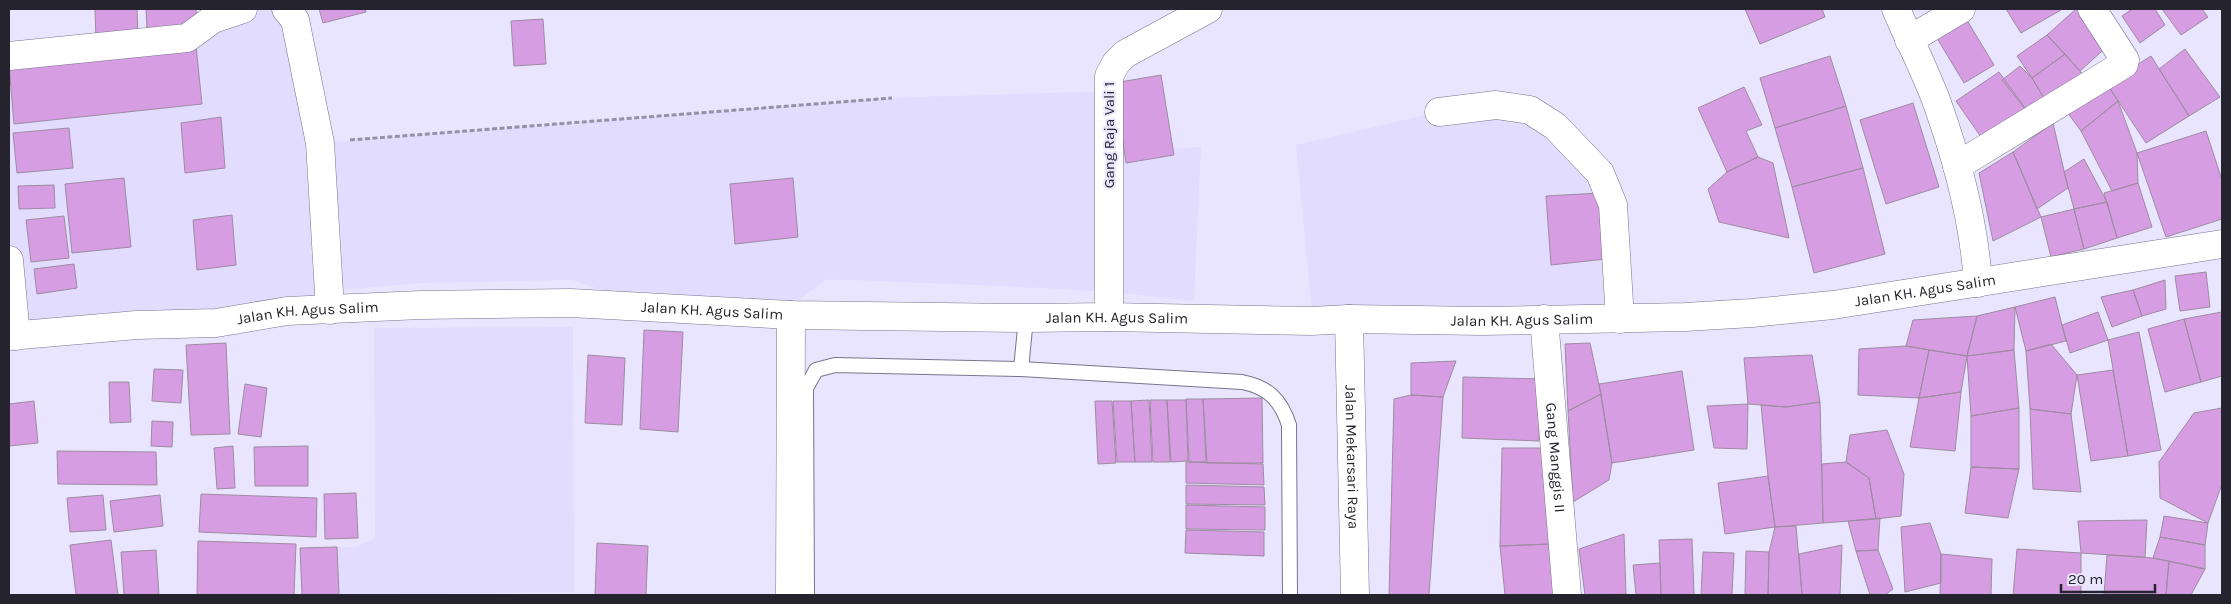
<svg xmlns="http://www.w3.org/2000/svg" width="2231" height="604" font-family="Karla,sans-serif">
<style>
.built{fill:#e2dcfe}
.building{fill:#d79de2;stroke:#9d8ca1}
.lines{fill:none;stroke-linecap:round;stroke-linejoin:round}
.service-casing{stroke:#79748c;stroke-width:16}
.minor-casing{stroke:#79748c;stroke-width:29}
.tertiary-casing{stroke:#79748c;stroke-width:29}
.path{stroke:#9692a6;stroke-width:3;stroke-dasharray:5 2.5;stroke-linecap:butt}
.service{stroke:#fff;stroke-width:14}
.minor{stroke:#fff;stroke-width:28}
.tertiary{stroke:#fff;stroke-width:28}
.labels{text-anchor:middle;stroke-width:4;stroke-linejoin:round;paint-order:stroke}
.street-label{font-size:15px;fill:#25232d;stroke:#e9e5ff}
</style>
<rect width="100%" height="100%" fill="#e9e5ff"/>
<path class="built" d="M249,9H285L320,143L892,98L1108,91L1110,152L1201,147L1194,301L1113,292L1025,287L827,279L779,315L699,323L572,280L422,283L328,291L287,311L9,336V56Z
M1530,110L1600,173L1620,319L1312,312L1296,145L1439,112Z
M573,327L574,592L302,595L300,548L354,547L375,538L374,328Z"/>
<path class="building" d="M95,9H137L138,36L96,41Z
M146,9H196L197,24L147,29Z
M319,9H365L366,12L323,23Z
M1745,9H1822L1825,17L1760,44Z
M2006,9H2061V10L2021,33Z
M2076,9H2080L2111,43L2080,71L2047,35Z
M2132,9H2155L2165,25L2140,43L2122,16Z
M2162,9H2202L2208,17L2181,35Z
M1965,17L1994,65L1964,83L1935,35Z
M543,19L546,64L514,66L511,21Z
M2047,35L2065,54L2032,78L2017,56Z
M196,46L202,104L14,124L9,65Z
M2185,49L2220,97L2189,116L2159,69Z
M2065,54L2086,78L2044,98L2032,78Z
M1830,56L1846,106L1775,128L1760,78Z
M2151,56L2189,116L2146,143L2107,84Z
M2020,66L2032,78L2044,98L2027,111L2002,80Z
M1999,72L2027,111L1983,140L1956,101Z
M1161,75L1174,155L1126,163L1114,83Z
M2107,84L2118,101L2081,131L2064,108Z
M1744,87L1762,125L1746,131L1758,157L1727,172L1698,108Z
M2118,101L2137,153L2138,183L2112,191L2081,131Z
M1913,103L1939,187L1886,204L1860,120Z
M1846,106L1863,168L1792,187L1775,128Z
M221,117L225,168L185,173L181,123Z
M2053,123L2068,188L2037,209L2013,152Z
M69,128L73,168L17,173L13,133Z
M2206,131L2222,180V219L2166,237L2137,153Z
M2013,152L2041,217L1993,241L1979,173Z
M1758,157L1773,163L1789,238L1719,222L1708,189L1727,172Z
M2084,159L2107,202L2074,209L2064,172Z
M1863,168L1885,254L1814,273L1792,187Z
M124,178L131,247L72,253L65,184Z
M793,178L798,237L735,244L730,184Z
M2138,183L2152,227L2117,238L2104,193Z
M54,185L55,208L19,209L18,186Z
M1600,193L1606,259L1551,265L1546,196Z
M2107,202L2117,238L2084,249L2074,209Z
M2074,209L2084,249L2051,257L2041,217Z
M232,215L236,265L197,270L193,220Z
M64,216L69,258L31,262L26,220Z
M74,264L77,288L37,294L34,269Z
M2206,272L2210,307L2180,311L2175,276Z
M2165,280L2166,309L2142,316L2133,290Z
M2133,290L2142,316L2112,327L2101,297Z
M2055,297L2066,341L2026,351L2015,307Z
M2015,307L2014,350L1967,356L1977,316Z
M2098,312L2108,340L2070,353L2062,325Z
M2222,312V376L2201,382L2184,319Z
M1977,316L1967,356L1906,346L1913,320Z
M2184,319L2201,382L2165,392L2148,329Z
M644,330L683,332L678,432L640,429Z
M2139,332L2161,450L2128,456L2108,340Z
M226,343L230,434L191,435L186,345Z
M1590,343L1601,394L1568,411L1565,344Z
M2051,344L2077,375L2071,414L2030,409L2026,351Z
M1906,346L1929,350L1919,398L1858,395L1859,349Z
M1929,350L1967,356L1961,392L1919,398Z
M2014,350L2019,408L1971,416L1967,356Z
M588,355L625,358L622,425L585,423Z
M1812,355L1820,402L1786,407L1748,404L1744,358Z
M1456,361L1443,397L1411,395V363Z
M154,369L183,370L181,403L152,401Z
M2113,370L2128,456L2091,461L2077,375Z
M1682,371L1694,450L1612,463L1599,384Z
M1463,377L1540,379L1539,441L1462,438Z
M109,382H129L131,422L110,423Z
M245,384L267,388L261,437L238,434Z
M1961,392L1955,451L1910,447L1919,398Z
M1601,394L1612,463L1609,480L1573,502L1568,411Z
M1411,395L1443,397L1429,595H1389L1394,399Z
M1262,398L1263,463H1207L1203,399Z
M1186,399H1203L1206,462H1189Z
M1149,400L1152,462H1135L1131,401Z
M1150,400H1167L1170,462H1153Z
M1167,400H1186L1188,461L1171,462Z
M34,401L38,443L9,446V404Z
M1095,401H1112L1116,463L1098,464Z
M1113,401H1131L1135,462H1117Z
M1820,402L1823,523L1775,527L1768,476L1761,405L1786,407Z
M1748,404L1747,449L1714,448L1707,406Z
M2019,408V469L1971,467V416Z
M2222,408V484L2208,523L2160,498L2159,462L2194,413Z
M2030,409L2071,414L2081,492L2033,489Z
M152,421L173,422L172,447L151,446Z
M1887,430L1904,474L1901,516L1876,519L1869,478L1846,462L1850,435Z
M233,446L235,488L217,489L214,448Z
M308,446V486H255L254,447Z
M1502,448H1548L1551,544L1500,546Z
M57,451L156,452L157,485L58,484Z
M1186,462L1263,464L1264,485L1186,483Z
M1846,462L1869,478L1876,519L1823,523L1822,464Z
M1971,467L2019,469L2008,518L1965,513Z
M1768,476L1775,527L1725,534L1718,483Z
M1186,485L1264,487L1265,505L1186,504Z
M356,493L358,538L325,539L324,494Z
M201,494L317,498L316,537L199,532Z
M103,495L106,530L70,532L67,498Z
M160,495L163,526L114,532L110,501Z
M1186,505L1265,507V530L1186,529Z
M2164,516L2208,523L2205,545L2160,537Z
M1880,518L1878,550L1856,551L1848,521Z
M2147,520L2145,557L2081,553L2078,521Z
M1930,523L1941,554V583L1905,592L1901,527Z
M1796,526L1802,595H1768L1769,552L1775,527Z
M1186,530L1264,532V556L1185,553Z
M1624,534L1626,594L1585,595L1579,549Z
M2160,537L2205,545V569L2153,558Z
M1692,539L1694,595H1661L1659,540Z
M111,540L118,595H76L70,545Z
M198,541L296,544L294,595H197Z
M597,543L648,546L646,595H595Z
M1551,544L1555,595H1505L1500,546Z
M1842,545L1840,595H1802L1799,554Z
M337,547L339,595H302L300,548Z
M2017,549L2081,553V595H2013Z
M156,550L159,595H124L121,552Z
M1878,550L1893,589L1885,595H1870L1856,551Z
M1746,551L1769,552L1768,595H1745Z
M1703,552L1734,553L1732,595H1701Z
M1941,554L1992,559L1991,595H1940Z
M2107,555L2153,558L2169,561L2166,595H2104Z
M2169,561L2205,569L2191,595H2166Z
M1660,563L1661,595H1636L1633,565Z"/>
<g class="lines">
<g class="service-casing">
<path id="service" d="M1021,369L1026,318
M807,595L806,388L816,370L835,365L1021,369L1242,382C1268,387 1281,400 1289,425L1290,595"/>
</g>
<g class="minor-casing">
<g id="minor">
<path d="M286,9L295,20L320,143L330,310"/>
<path d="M1896,9C1909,39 1924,69 1936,100C1957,158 1974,222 1978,283"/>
<path d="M1909,40L1961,9"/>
<path d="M9,56L187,38L213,19L243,9"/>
<path d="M1439,112L1496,105L1530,110L1555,126L1600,173L1613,205L1620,319"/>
<path d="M1957,166L2124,64L2125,60L2092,9"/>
<path d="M9,260L16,336"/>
<path d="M1109,317V76L1116,63L1125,54L1208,9"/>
<path id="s1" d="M1544,319L1567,595"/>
<path d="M790,595L791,315"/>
</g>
</g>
<g class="tertiary-casing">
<g id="tertiary">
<path id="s2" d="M1349,319L1355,595"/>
<path id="s3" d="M9,336L137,325L216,323L287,311L421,305L571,303L791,315L1026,318L1109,317L1311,321L1349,319L1482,321L1685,317L1752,313L1833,305L2222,244"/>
</g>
</g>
<path class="path" d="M350,140L892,98"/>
<use href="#service" class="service"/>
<use href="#minor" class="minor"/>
<use href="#tertiary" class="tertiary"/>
</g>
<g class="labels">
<g class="street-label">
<text transform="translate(1109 135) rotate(-90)" y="5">Gang Raja Vali 1</text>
<text dy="5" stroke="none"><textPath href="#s3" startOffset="1920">Jalan KH. Agus Salim</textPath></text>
<text dy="5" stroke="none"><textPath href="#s3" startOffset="705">Jalan KH. Agus Salim</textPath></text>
<text dy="5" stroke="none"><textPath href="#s3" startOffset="300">Jalan KH. Agus Salim</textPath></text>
<text dy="5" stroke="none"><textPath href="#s3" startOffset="1110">Jalan KH. Agus Salim</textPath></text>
<text dy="5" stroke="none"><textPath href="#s3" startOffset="1515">Jalan KH. Agus Salim</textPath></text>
<text dy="5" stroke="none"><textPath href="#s2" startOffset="138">Jalan Mekarsari Raya</textPath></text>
<text dy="5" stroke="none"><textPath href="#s1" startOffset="139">Gang Manggis II</textPath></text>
</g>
</g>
<rect width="2231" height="604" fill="none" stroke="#25232d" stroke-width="20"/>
<path d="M2061 584v8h94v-8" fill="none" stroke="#25232d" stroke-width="2.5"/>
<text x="2068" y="584" font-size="15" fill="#25232d" stroke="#e9e5ff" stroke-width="4" paint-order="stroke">20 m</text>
</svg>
